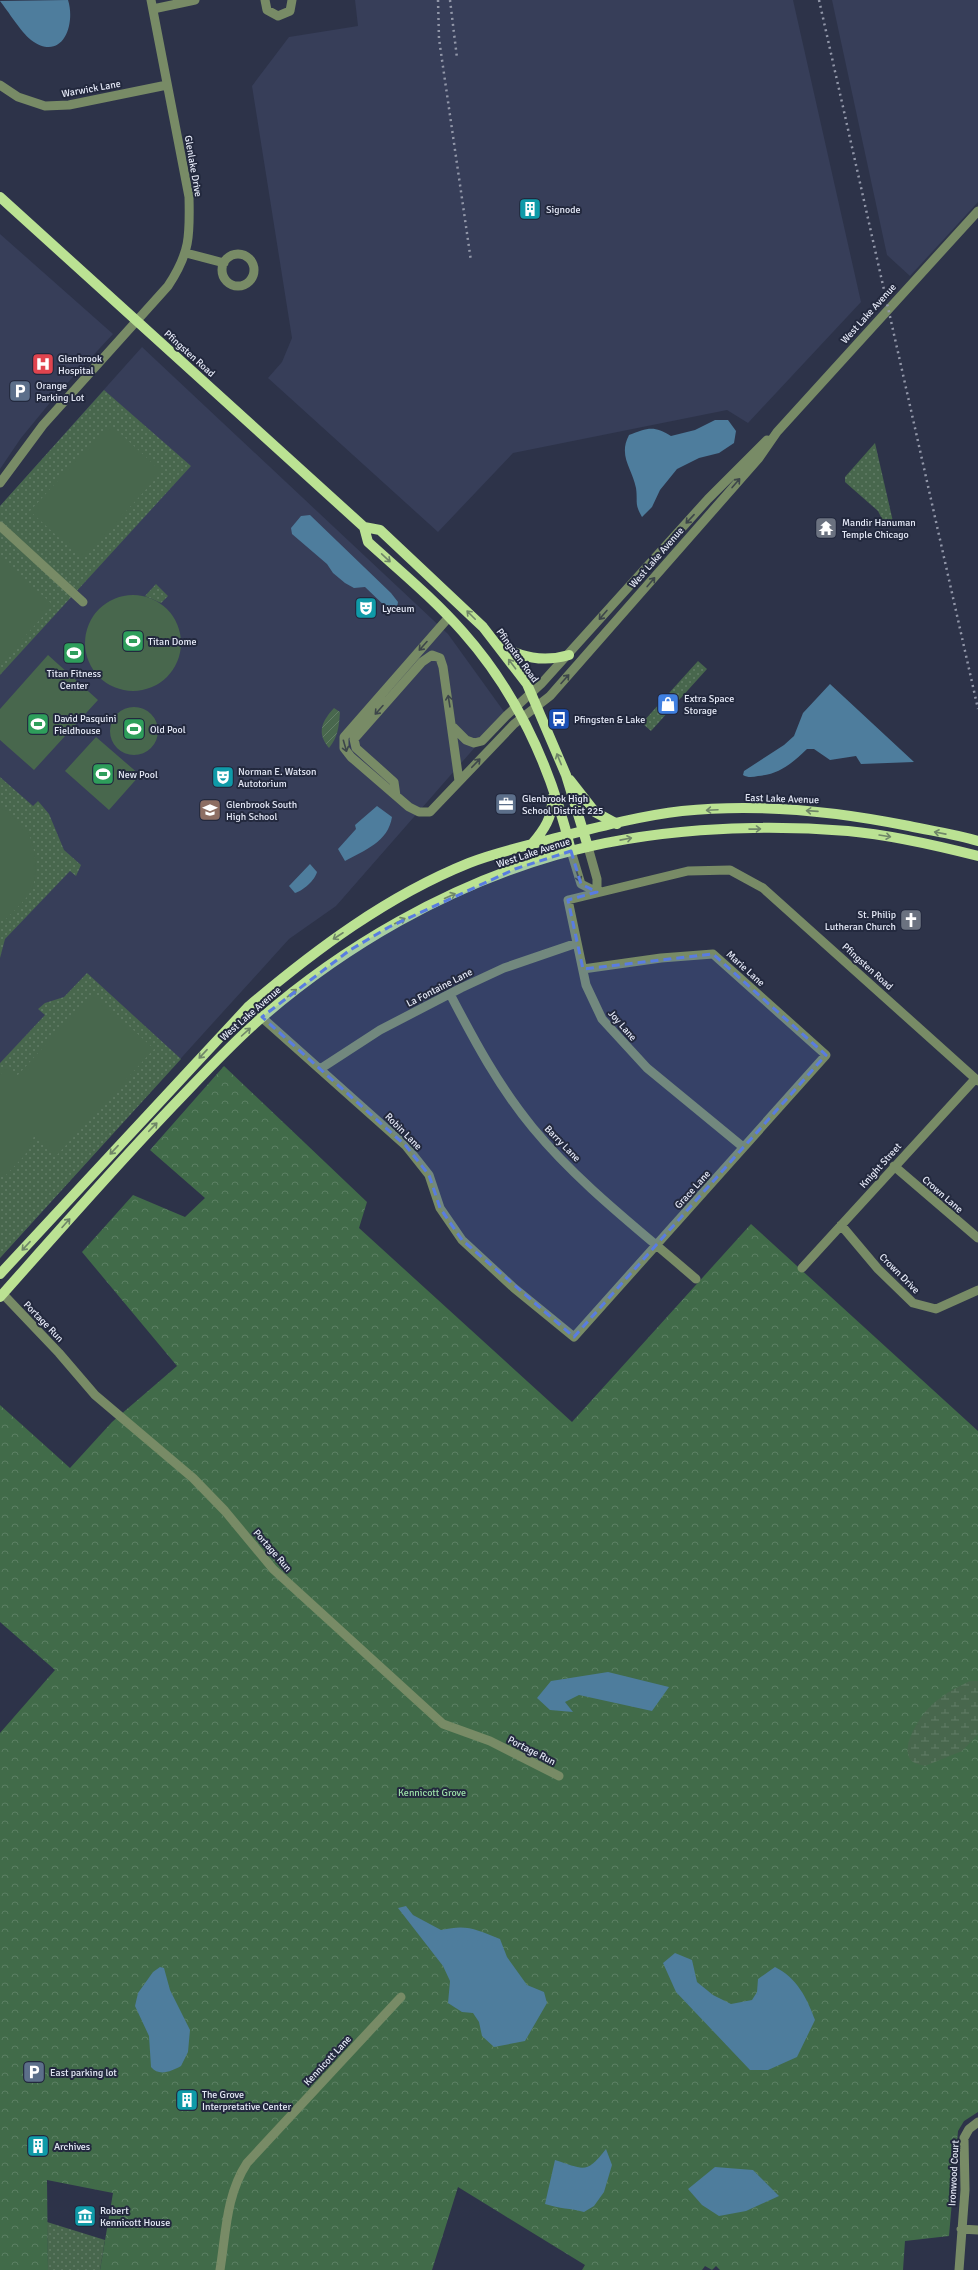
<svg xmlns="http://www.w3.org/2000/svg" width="978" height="2270" font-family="Signika,sans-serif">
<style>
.built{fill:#373e59}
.grass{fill:url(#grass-dots)}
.forest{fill:url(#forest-crowns)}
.wetland{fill:url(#wetland-marsh)}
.garden{fill:url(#garden-furrows)}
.pitch{fill:#48674d}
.water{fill:#4e7d9d}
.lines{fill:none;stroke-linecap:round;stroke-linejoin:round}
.minor{stroke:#788b66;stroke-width:9}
.major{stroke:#bbe293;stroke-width:10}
.rail{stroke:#9297a9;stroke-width:2.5;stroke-dasharray:2 4;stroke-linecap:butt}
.oneway{stroke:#3d464a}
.oneway2{stroke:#6f8668}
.marked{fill:#597ce1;fill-opacity:0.2;stroke:#597ce1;stroke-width:3;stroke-dasharray:8 5;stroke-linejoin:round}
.labels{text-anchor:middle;stroke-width:4;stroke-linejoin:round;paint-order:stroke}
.street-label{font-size:10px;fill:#e5e9f7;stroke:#23293e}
.poi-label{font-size:10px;fill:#e5e9f7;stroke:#23293e;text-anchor:start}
.park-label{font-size:10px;fill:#9cdfa8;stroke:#23293e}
</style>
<defs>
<pattern id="grass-dots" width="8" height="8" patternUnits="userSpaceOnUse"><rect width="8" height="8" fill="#48674d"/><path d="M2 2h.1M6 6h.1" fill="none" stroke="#627d67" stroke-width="1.8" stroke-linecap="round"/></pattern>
<pattern id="forest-crowns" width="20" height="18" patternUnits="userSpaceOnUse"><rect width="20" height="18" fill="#416b49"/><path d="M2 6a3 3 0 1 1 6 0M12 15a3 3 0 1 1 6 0" fill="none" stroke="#5c8064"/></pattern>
<pattern id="wetland-marsh" width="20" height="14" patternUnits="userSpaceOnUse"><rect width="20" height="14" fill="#48674d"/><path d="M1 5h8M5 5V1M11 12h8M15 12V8" fill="none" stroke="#627d67"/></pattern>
<pattern id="garden-furrows" width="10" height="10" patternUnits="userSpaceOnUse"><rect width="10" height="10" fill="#48674d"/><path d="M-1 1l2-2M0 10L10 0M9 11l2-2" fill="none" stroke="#627d67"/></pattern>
</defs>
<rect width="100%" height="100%" fill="#2d3349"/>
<path class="built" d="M355,0H793L861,302L748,423L727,410L513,453L438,532L268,378L282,362L292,338L252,86L289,37L358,26Z
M832,0H978V202L910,276L887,255Z
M0,234L113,334L58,393L21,438L0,469Z
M142,347L448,634L505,713L336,906L289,939L0,1258V506Z"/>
<path class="grass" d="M104,390L191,466L0,675V506Z
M875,443L894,526L886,527L878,511L845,482V477Z
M156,584L168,596L161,603L145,596Z
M698,661L707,669L651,731L642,723Z
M0,777L33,806L38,801L49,814L64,850L81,865L76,876L70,871L5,939L0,958Z
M87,973L181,1059L0,1258V1063L45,1015L38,1009L45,1003L64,997Z
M47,2222L105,2240L100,2270H48Z"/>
<path class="forest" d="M224,1066L367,1202L359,1228L572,1422L751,1224L978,1431V2112L964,2121L958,2131L949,2236L905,2241L903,2270H720L716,2266L712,2270L705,2266L702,2270H582L585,2265L458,2187L432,2270H100L113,2193L47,2180L48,2270H0V1733L55,1670L0,1622V1405L70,1468L112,1422L177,1366L82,1252L133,1195L185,1217L205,1198L150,1150Z"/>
<path class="wetland" d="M970,1681H978V1734L962,1751L925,1766C922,1765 916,1764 913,1762C898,1751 918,1720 927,1710C938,1697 955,1688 970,1681Z"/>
<path class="garden" d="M334,708L340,712C339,726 338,737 329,748C316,733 322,721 334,708Z"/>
<path class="pitch" d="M110,424L162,472L82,559L30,511Z
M0,557L53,605L0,664Z
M85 643a48 48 0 1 1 96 0a48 48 0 1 1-96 0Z
M48,655L98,700L34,770L0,740V709Z
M110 731a24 24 0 1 1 48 0a24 24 0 1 1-48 0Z
M96,737L140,775L109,810L65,771Z
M0,805C8,813 18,819 25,828C36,842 40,879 29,894C22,904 12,912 4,921L0,919Z
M93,993L154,1049L57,1155L35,1134L25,1155L5,1176L0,1171V1075L8,1065L17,1076Z"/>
<path class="water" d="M68,0C76,25 62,63 31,40C21,32 8,11 0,1Z
M715,420H728L736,431L734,443L719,453L699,458L677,469L660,490L652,507L642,517C634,503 638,502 636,488C632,468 618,456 629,435C647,428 654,425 671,436L695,430Z
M310,515L391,593L398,602L396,613L389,610L365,587L354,588L345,583L333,573L327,564L292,534L291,528L301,516Z
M830,684L914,762L861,764L856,756L830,760L814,749H807C791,764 780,774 758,776C753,777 748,778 743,775L744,771L784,745L794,736L803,713Z
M377,806L392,817C388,842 365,850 345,861L338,849L356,829L355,825Z
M310,864L317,872C315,880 303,891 295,893L289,886Z
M608,1672L669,1687L652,1711L579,1695L565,1702L573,1712L550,1710L537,1698L551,1681Z
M406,1906L413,1915L441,1930C467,1924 475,1929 500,1939L507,1957L527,1985L544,1992L547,2003L525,2041L494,2047L482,2036L479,2022L473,2013L462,2012L448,2003L450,1981L443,1966L398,1908Z
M675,1953L692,1960L697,1982L713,1995L731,2004L752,2000L757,1992L758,1979L775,1967C797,1978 807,1998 815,2020L797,2057L768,2070H750L676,1992L663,1963Z
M160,1967L164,1968L170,1990L190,2030L188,2052L181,2066C172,2071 159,2077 151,2067L149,2036L135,2006L138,1993L153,1972Z
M606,2149L612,2165L604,2192L594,2206L584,2212C570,2208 560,2209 545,2204L555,2160C584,2169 586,2175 606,2149Z
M715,2167L753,2170L779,2196L746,2211L719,2216L702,2205L688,2189Z"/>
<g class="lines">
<path class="minor" d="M265,0L267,10L278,16L290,11L292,0
M153,9L195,0
M0,85L18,97L45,106L69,105L167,85
M186,253L224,263
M222 270a16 16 0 1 1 32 0a16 16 0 1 1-32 0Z
M0,483L43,425L168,286C190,253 190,236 189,197L151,0
M0,526L83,602
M449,617L344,737V748L351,757L409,807L419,812H430L514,724L550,696L759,458L777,432L978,211
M453,727L466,740L474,743L482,741L506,716L541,684L708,499L767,440
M396,796L394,782L356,748L354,739L422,662L432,655L440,658L443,667L459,781
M588,847L597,879V892
M571,851L581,884L597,892
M450,994C474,1040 499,1087 533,1128C580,1185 641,1231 696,1279
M249,1006L406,1146L429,1175L440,1208L462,1240L514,1288L574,1337L826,1055L713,954L661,958L583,969
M320,1069L380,1030L461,988L504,968L577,943
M743,1147L647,1068L602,1019L586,985L568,900L688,871L730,870L763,888L978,1081
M894,1166L978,1238
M841,1225L878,1269L913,1303L936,1309L978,1290
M802,1268L975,1079
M3,1294L59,1353L95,1395L193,1478L225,1511L273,1569L443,1724L490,1741L559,1776
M961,2229L978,2230
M220,2270C226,2233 226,2195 247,2163L401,1997
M959,2270L965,2190L964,2138L969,2129L978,2122"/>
<path class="major" d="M0,197L364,527L368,542C400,571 434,599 463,632C518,694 552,770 571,851
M364,527L380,530L483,627L527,684L566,775L588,847
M498,645C522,657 542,663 569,655
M570,780L595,812L617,824
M532,844C544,830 553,817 552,798
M0,1274L249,1006C315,950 387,896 469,863C494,853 522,847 548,840C591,829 638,816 682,811C758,803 835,811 909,826C932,831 956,834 978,841
M0,1297C56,1234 112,1170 170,1109C200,1078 228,1047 260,1019C344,946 448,886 556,855C647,829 753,823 848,831C892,835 935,845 978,856"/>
<path class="rail" d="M438,0L439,39L471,261
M450,0L457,58
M819,0L978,709"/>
</g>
<defs><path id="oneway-shaft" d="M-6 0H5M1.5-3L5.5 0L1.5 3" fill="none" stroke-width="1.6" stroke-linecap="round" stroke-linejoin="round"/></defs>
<g class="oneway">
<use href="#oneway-shaft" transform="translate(736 483) rotate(-49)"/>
<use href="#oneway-shaft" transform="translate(690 519) rotate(133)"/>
<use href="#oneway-shaft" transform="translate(651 582) rotate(-50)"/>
<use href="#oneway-shaft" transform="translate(603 615) rotate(131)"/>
<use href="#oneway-shaft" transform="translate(423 646) rotate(132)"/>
<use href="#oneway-shaft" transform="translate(565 679) rotate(-48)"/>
<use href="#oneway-shaft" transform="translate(449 701) rotate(-99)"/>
<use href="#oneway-shaft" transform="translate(379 710) rotate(132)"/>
<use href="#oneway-shaft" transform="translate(345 746) rotate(74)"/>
<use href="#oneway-shaft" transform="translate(476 763) rotate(-46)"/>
<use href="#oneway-shaft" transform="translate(578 876) rotate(72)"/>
</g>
<g class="oneway2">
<use href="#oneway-shaft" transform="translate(386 558) rotate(43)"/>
<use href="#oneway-shaft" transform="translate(471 615) rotate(-135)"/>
<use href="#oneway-shaft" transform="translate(512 664) rotate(-127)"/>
<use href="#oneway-shaft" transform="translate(559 759) rotate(-112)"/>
<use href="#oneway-shaft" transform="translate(712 810) rotate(177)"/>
<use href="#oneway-shaft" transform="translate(812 811) rotate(-176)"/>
<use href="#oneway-shaft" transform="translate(755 829) rotate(-1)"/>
<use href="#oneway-shaft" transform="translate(940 833) rotate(-169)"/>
<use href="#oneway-shaft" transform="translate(885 836) rotate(9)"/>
<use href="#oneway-shaft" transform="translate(626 839) rotate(-11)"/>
<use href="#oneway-shaft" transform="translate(450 896) rotate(-24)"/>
<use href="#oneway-shaft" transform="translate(400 921) rotate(-27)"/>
<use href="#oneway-shaft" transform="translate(338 936) rotate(147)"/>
<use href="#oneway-shaft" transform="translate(292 993) rotate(-39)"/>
<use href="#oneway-shaft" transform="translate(246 1032) rotate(-42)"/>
<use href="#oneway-shaft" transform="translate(203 1054) rotate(133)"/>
<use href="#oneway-shaft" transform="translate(153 1127) rotate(-46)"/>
<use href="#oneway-shaft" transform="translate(114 1150) rotate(133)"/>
<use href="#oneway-shaft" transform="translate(66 1223) rotate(-48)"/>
<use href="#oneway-shaft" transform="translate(26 1246) rotate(133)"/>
</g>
<path class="marked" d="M571,851L581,884L597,892L568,900L583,969L713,954L826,1055L574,1337L462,1240L440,1208L429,1175L406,1146L262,1017L350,950L389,927L515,869Z"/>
<defs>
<g id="building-square" transform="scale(1.15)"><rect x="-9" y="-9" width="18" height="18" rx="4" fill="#0f9aa8" stroke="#23293e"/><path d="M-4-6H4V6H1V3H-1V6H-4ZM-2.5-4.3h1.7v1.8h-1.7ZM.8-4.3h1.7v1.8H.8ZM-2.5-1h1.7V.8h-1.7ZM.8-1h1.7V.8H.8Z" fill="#fff"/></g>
<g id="hospital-square" transform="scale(1.15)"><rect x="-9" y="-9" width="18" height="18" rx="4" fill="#e0444e" stroke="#23293e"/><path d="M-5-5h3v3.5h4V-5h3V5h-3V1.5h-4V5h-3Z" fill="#fff"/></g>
<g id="parking-square" transform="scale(1.15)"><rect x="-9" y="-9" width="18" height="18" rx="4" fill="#5c6f8a" stroke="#23293e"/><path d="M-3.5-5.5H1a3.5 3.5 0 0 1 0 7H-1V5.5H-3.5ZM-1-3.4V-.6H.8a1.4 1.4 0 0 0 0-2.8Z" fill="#fff"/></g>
<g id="temple-square" transform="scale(1.15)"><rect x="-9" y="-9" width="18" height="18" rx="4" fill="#6b7280" stroke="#23293e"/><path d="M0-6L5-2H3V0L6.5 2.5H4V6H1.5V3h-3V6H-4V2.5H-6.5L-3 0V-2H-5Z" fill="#fff"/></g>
<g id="theatre-square" transform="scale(1.15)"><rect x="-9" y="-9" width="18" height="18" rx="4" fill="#0f9aa8" stroke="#23293e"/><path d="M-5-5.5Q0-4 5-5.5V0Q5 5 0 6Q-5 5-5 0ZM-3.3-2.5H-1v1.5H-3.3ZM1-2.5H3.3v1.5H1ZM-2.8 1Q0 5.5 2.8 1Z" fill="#fff"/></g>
<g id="stadium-square" transform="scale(1.15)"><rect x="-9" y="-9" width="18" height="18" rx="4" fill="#2e9e5b" stroke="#23293e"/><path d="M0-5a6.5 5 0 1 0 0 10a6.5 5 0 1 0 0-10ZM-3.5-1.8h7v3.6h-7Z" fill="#fff"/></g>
<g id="shop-square" transform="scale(1.15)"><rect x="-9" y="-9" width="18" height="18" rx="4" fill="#3f7fe0" stroke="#23293e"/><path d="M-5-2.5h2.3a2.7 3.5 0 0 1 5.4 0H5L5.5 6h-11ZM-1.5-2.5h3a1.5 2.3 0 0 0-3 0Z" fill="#fff"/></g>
<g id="bus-square" transform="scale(1.15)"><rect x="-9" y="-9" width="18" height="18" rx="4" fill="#1a4fb4" stroke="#23293e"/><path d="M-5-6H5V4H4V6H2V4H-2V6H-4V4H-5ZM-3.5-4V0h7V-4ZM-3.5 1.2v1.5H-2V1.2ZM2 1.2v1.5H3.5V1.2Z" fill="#fff"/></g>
<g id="office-square" transform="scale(1.15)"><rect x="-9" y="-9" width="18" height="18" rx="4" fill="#5c6f8a" stroke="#23293e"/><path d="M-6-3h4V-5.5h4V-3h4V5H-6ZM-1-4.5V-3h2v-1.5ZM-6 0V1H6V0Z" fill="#fff"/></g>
<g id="school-square" transform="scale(1.15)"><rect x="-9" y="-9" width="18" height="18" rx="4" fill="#8d6e63" stroke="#23293e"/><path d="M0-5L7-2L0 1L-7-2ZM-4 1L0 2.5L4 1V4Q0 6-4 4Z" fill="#fff"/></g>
<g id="church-square" transform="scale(1.15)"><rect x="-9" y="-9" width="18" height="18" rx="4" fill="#6b7280" stroke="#23293e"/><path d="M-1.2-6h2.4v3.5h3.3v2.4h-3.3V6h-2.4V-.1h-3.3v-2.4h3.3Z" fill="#fff"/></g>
<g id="museum-square" transform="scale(1.15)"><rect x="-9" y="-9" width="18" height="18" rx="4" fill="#0f9aa8" stroke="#23293e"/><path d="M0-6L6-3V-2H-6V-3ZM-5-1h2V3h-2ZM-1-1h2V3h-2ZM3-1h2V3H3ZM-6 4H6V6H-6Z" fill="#fff"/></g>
</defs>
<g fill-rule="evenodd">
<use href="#building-square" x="530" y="209"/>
<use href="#hospital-square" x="43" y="364"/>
<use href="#parking-square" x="20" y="391"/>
<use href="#temple-square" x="826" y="528"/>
<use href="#theatre-square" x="366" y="608"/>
<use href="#stadium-square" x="133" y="641"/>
<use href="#stadium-square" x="74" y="653"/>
<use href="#shop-square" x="668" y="704"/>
<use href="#bus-square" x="559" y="719"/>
<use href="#stadium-square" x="38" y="724"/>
<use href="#stadium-square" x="134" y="729"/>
<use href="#stadium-square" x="103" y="774"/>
<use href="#theatre-square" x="223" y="777"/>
<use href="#office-square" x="506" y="804"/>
<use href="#school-square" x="210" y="810"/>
<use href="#church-square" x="911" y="920"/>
<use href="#parking-square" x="34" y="2072"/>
<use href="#building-square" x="187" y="2100"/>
<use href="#building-square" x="38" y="2146"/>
<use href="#museum-square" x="85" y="2216"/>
</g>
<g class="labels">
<g class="street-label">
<text transform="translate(91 88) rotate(-10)" y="4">Warwick Lane</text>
<text transform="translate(194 166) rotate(80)" y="4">Glenlake Drive</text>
<text transform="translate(868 313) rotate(-48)" y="4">West Lake Avenue</text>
<text transform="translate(190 353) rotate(42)" y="4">Pfingsten Road</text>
<text transform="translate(656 557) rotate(-49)" y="4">West Lake Avenue</text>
<text transform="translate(518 655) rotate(54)" y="4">Pfingsten Road</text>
<text transform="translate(782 798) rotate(2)" y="4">East Lake Avenue</text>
<text transform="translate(533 852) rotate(-18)" y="4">West Lake Avenue</text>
<text transform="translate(868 966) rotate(42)" y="4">Pfingsten Road</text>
<text transform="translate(746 968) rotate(42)" y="4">Marie Lane</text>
<text transform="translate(439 987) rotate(-27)" y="4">La Fontaine Lane</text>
<text transform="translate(250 1013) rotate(-41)" y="4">West Lake Avenue</text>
<text transform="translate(623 1025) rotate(49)" y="4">Joy Lane</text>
<text transform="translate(404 1131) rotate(45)" y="4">Robin Lane</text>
<text transform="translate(563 1143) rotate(46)" y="4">Barry Lane</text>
<text transform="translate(880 1165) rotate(-48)" y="4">Knight Street</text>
<text transform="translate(692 1189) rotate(-48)" y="4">Grace Lane</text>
<text transform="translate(943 1194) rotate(41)" y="4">Crown Lane</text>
<text transform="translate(900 1273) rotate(45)" y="4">Crown Drive</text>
<text transform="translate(44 1321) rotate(46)" y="4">Portage Run</text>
<text transform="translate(273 1550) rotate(49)" y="4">Portage Run</text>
<text transform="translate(532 1750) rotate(27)" y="4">Portage Run</text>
<text transform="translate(327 2060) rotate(-47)" y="4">Kennicott Lane</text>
<text transform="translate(953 2173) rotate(-87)" y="4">Ironwood Court</text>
</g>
<g class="poi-label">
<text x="546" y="213">Signode</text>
<text x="58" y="362">Glenbrook<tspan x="58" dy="12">Hospital</tspan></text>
<text x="36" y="389">Orange<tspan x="36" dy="12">Parking Lot</tspan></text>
<text x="842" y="526">Mandir Hanuman<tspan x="842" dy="12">Temple Chicago</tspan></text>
<text x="382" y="612">Lyceum</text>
<text x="148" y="645">Titan Dome</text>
<text x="74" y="677" text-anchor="middle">Titan Fitness<tspan x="74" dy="12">Center</tspan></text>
<text x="684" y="702">Extra Space<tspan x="684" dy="12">Storage</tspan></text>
<text x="54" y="722">David Pasquini<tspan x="54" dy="12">Fieldhouse</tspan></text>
<text x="574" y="723">Pfingsten &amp; Lake</text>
<text x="150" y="733">Old Pool</text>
<text x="238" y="775">Norman E. Watson<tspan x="238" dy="12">Autotorium</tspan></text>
<text x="118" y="778">New Pool</text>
<text x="522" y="802">Glenbrook High<tspan x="522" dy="12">School District 225</tspan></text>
<text x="226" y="808">Glenbrook South<tspan x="226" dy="12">High School</tspan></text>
<text x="896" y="918" text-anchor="end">St. Philip<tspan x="896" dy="12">Lutheran Church</tspan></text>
<text x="50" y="2076">East parking lot</text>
<text x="202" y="2098">The Grove<tspan x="202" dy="12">Interpretative Center</tspan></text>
<text x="54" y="2150">Archives</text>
<text x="100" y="2214">Robert<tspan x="100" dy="12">Kennicott House</tspan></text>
</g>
<g class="park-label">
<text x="432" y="1796">Kennicott Grove</text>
</g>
</g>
</svg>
